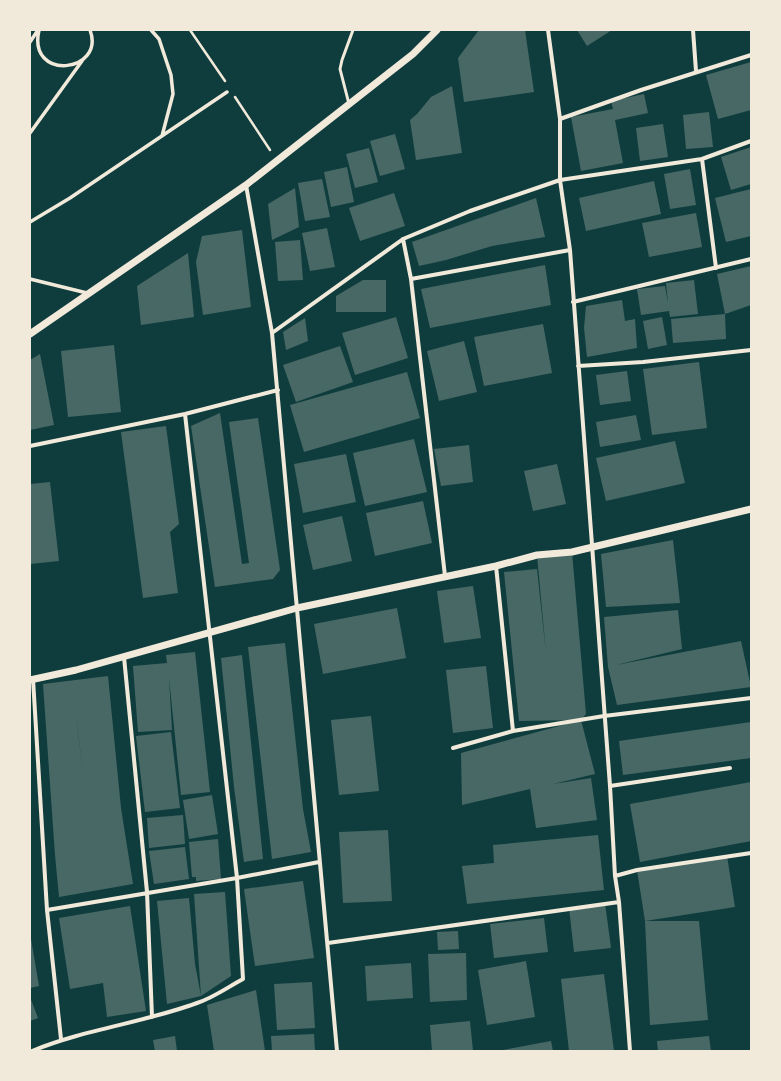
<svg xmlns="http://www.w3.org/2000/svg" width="781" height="1081" font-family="'Noto Sans',sans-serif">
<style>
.building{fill:#486865;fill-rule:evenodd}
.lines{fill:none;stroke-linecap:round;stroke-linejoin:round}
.path{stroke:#f1e9da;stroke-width:2.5}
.service{stroke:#f1e9da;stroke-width:3}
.pedestrian{stroke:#f1e9da;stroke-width:3.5}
.minor{stroke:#f1e9da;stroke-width:4}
.tertiary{stroke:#f1e9da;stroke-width:7}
</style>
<rect width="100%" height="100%" fill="#0f3d3e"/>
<path class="building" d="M479,30H525L534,92L464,102L458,58Z
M577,30H612L587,46Z
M751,62V110L718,119L706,75Z
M452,86L462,153L416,160L410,120L417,114L431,97Z
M644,94L648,113L615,120L623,163L581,171L571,117L613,109L611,101Z
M709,112L713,147L686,149L683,115Z
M663,124L668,157L640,161L636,128Z
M395,134L405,169L380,176L370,141Z
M751,147V184L731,190L721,157Z
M369,148L378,182L355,188L346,154Z
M347,167L354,202L331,207L324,172Z
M690,169L696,205L670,209L664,174Z
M322,179L330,217L305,221L298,183Z
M654,181L661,214L586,231L579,198Z
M295,188L299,227L272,240L268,204Z
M751,189V236L726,242L715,198Z
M394,193L405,226L360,241L349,208Z
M536,198L545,237L492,246L446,260L419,266L412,242Z
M696,213L702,247L649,257L642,223Z
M327,228L335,267L310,271L302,233Z
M242,230L251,307L203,315L196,262L202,236Z
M300,240L303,280L278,281L275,242Z
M188,253L194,317L141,325L137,286Z
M545,265L551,305L430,328L421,289Z
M751,266V305L725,314L717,274Z
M363,280H386V312H336V296Z
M694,280L698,314L670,317L669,311L641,315L637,289L665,286L668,303L666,283Z
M622,300L625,321L635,319L637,348L587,357L584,328L586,306Z
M725,314L726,339L673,343L671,319Z
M396,317L408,358L355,375L342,333Z
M662,317L667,345L648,349L643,321Z
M305,318L308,341L286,350L283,332Z
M543,324L552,373L484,386L474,337Z
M464,341L477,392L439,401L427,351Z
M114,345L121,412L68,417L61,351Z
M340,346L353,382L296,402L283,365Z
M40,354L54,425L30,430V360Z
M699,362L707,428L652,435L643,369Z
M627,371L631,401L600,405L596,375Z
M407,372L420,418L304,452L290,405Z
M220,413L242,564L249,563L229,422L258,418L280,570L273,579L215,587L191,426Z
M636,415L641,440L600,447L596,422Z
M166,426L179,524L170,532L178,593L143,598L121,432Z
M414,439L427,492L365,506L353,453Z
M675,441L685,483L606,501L596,458Z
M469,445L473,482L441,486L434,449Z
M346,454L356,502L303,513L294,464Z
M557,464L566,504L533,511L524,471Z
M50,482L59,561L30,564V484Z
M423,501L432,543L375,556L366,513Z
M342,516L352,561L313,570L303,525Z
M673,540L680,603L606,607L601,554Z
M572,552L586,714L581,720L519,721L504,572L537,569L546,653L537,555Z
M473,586L481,638L444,643L437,591Z
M397,608L406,658L323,674L314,624Z
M678,610L682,649L616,665L741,641L751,687L617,705L608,667L604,617Z
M285,643L303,809L311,852L272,859L248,647Z
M195,652L210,792L181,795L169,678L172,730L138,732L133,666L167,663L166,655Z
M242,655L263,859L244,862L234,787L221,658Z
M486,666L493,728L453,733L446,670Z
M108,676L121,808L133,884L59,897L55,855L43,684ZM76,714L83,774L79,741Z
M371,716L379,791L339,795L331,720Z
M581,720L595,774L553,784L591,778L597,820L536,828L530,789L462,805L461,753Z
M751,722V758L623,775L619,741Z
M171,732L180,808L145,812L136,736Z
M751,782V841L640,862L630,804Z
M212,795L218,834L189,839L183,800Z
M183,815L185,844L149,848L147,818Z
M388,830L392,901L343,903L339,832Z
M598,835L604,890L467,904L462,866L494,863L493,845Z
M218,839L221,879L196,881V877H192L189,842Z
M185,847L189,879L154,884L149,851Z
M727,856L735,907L645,921H699L708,1020L650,1025L645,921L637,870Z
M303,881L314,958L255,966L244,889Z
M225,892L231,976L201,996L194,894Z
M189,898L195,964L201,996L167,1004L157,901Z
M605,903L611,948L574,952L569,908Z
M130,906L146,1011L107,1017L103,983L70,989L59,918Z
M544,918L548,952L494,958L490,924Z
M458,931L459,949L438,950L437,932Z
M30,933L39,986L30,988Z
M466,953L467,1000L430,1002L428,954Z
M526,961L535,1017L487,1025L478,970Z
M411,963L413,998L367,1001L365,966Z
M604,974L614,1051H569L561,979Z
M312,982L315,1028L277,1030L274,984Z
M256,990L265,1051H214L207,1005Z
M30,997L38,1018L30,1021Z
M470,1021L473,1051H432L430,1025Z
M314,1034L315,1051H272L271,1036Z
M175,1036L177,1051H155L153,1040Z
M709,1036L711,1051H658L657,1041Z
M551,1041L553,1051H504L503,1050Z"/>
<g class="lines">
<path class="path" d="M190,30L225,81
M235,97L270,150"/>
<path class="service" d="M349,104L340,69L342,60L353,30"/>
<path class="pedestrian" d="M39,30C27,82 106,73 90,30
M151,30L159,39L171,75L173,94L162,136
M30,42L38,30
M30,133L82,61
M30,222L70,198L227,92
M30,279L87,293"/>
<path class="minor" d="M548,30L560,119V180L570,250L610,786L615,876L619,902L630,1051
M693,30L696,71
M560,119L641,90L751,55
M702,159L716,268
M246,185L272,333L337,1051
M403,239L411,279L445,576
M411,279L570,250
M573,302L751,259
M272,333L403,239L470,211L560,180L702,159L751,141
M578,366L643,362L751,350
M30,446L185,414L278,390
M496,566L513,731
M124,657L147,892L152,1017
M33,679L47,910L61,1039
M453,748L513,731L604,716L751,698
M610,786L730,768
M615,876L637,870L751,853
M47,910L237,878L319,862
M328,943L619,902
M32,1051C85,1029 143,1023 197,1003C213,998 228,987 243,979L237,878L185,414"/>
<path class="tertiary" d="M30,334L246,185L413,54L437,30
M30,680L76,670L297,608L496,566L537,555L572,552L751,509"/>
</g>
<rect width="781" height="1081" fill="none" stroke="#f1e9da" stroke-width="62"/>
</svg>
